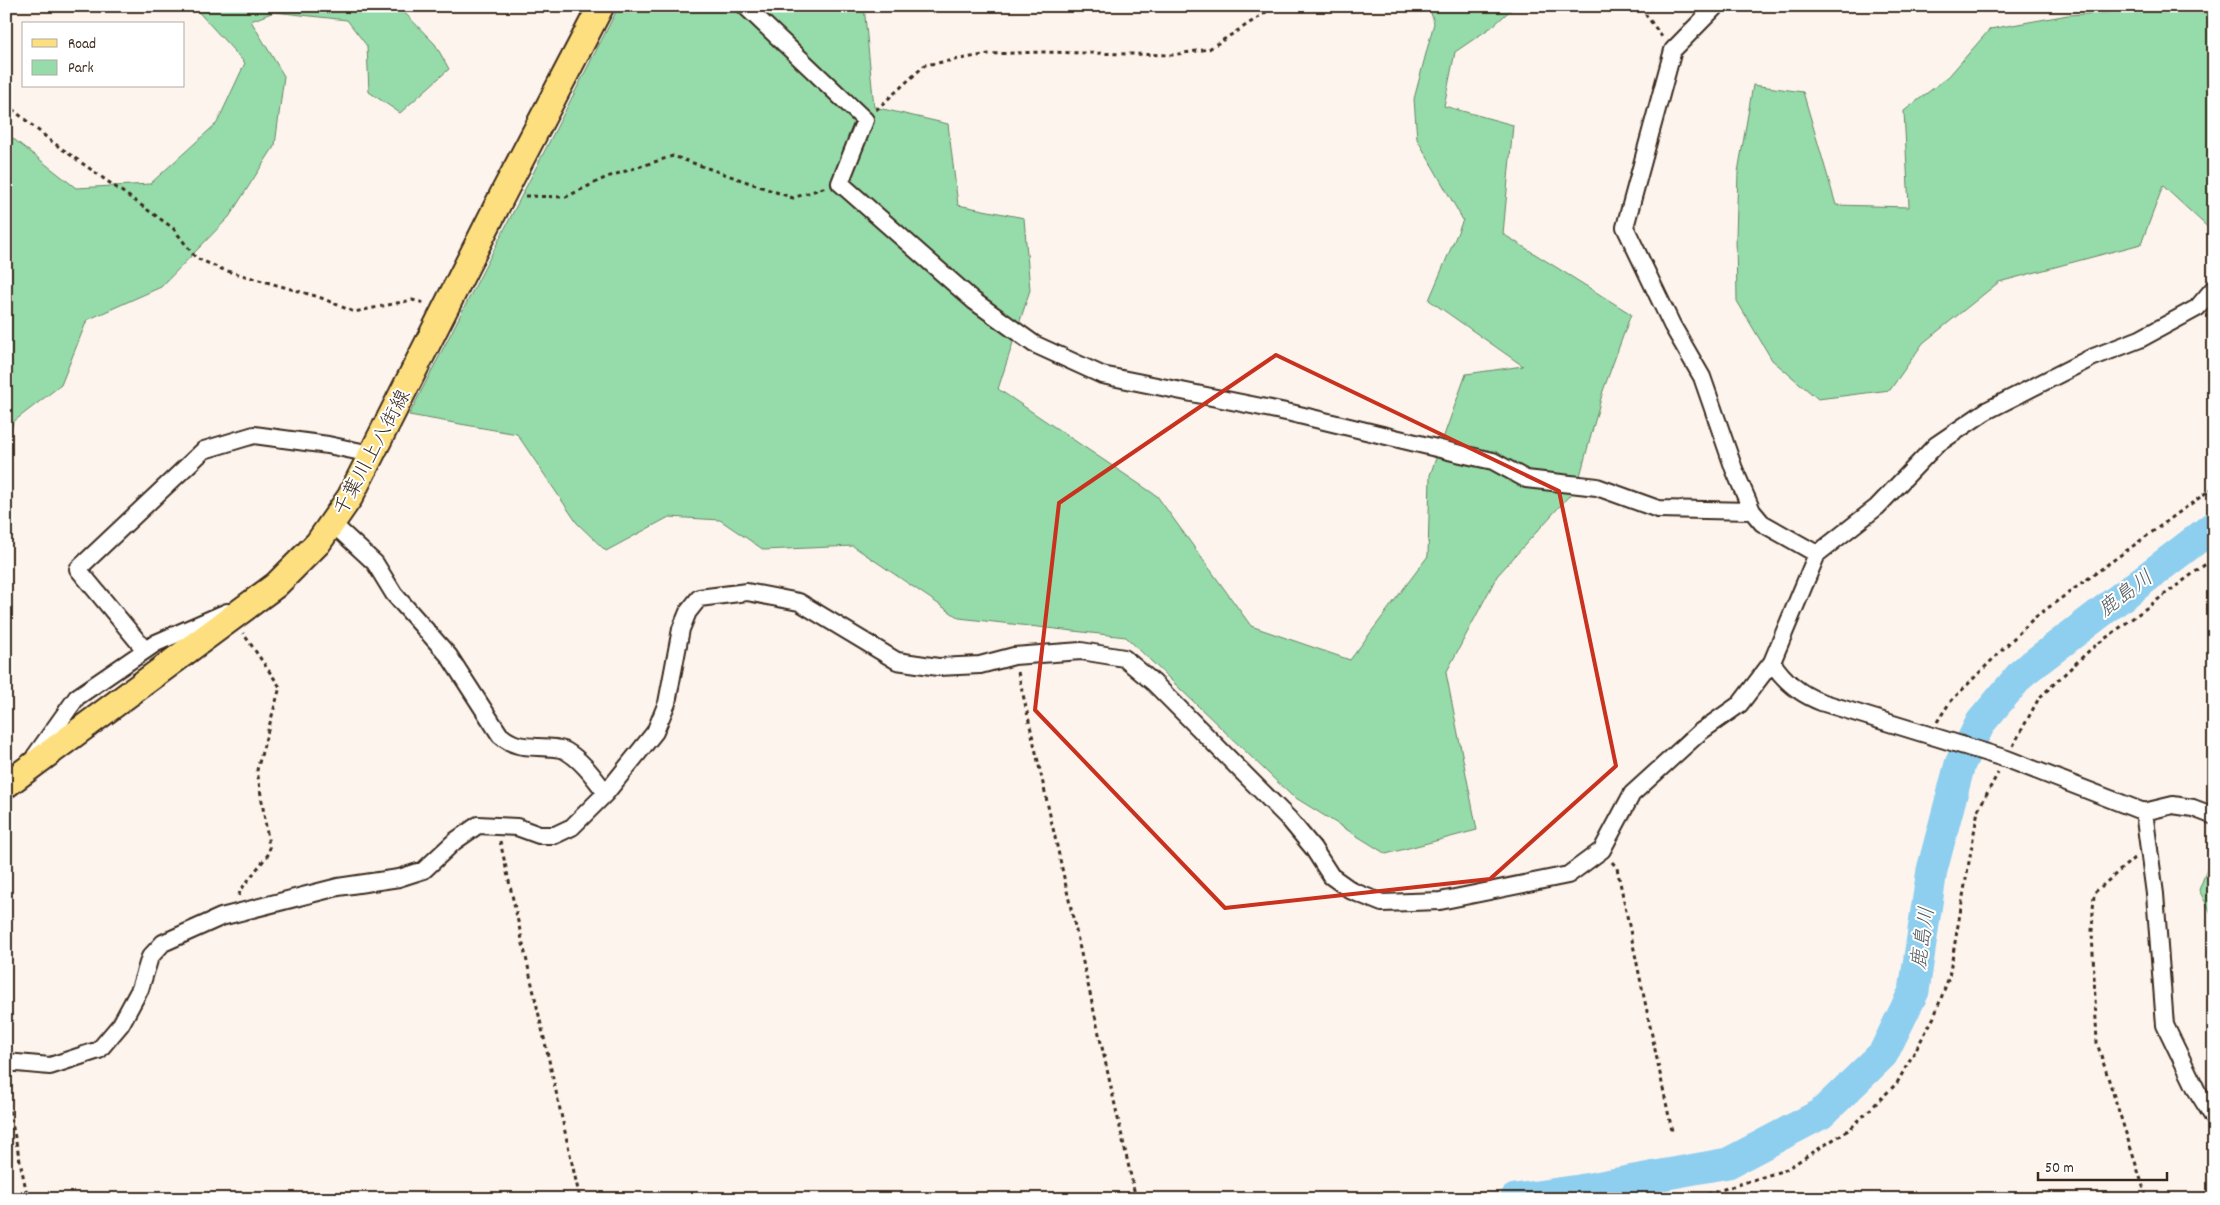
<svg xmlns="http://www.w3.org/2000/svg" width="2220" height="1205" font-family="Dekko,'Klee One',sans-serif">
<style>
.green{fill:#95dcaa;stroke:#688364}
.lines{fill:none;stroke-linecap:round;stroke-linejoin:round}
.river{stroke:#8eceef;stroke-width:31}
.street-casing{stroke:#3b2a1e;stroke-width:20}
.primary-casing{stroke:#3b2a1e;stroke-width:29}
.path{stroke:#3b2a1e;stroke-width:3;stroke-dasharray:4 4;stroke-linecap:butt}
.street{stroke:#fff;stroke-width:16}
.primary{stroke:#fedf80;stroke-width:25}
.marked{fill:none;stroke:#c8321e;stroke-width:4;stroke-linejoin:round}
.labels{text-anchor:middle;stroke-width:4;stroke-linejoin:round;paint-order:stroke}
.street-label{font-size:20px;fill:#3b2a1e;stroke:#fff}
.water-label{font-size:21px;font-style:italic;fill:#545b5d;stroke:#fff}
</style>
<rect width="100%" height="100%" fill="#fdf4ed"/>
<filter id="ink" filterUnits="userSpaceOnUse"><feTurbulence type="fractalNoise" baseFrequency=".02" numOctaves="2"/><feDisplacementMap in="SourceGraphic" scale="10" xChannelSelector="R" yChannelSelector="G"/><feConvolveMatrix kernelMatrix="1 2 1 2 8 2 1 2 1" color-interpolation-filters="sRGB"/></filter>
<g filter="url(#ink)">
<path class="green" d="M193,6H398L435,44L449,69L400,113L369,92L367,46L347,20L274,12L251,21L284,76L275,145L229,217L161,287L87,320L61,385L13,422L6,452V133L76,188L150,184L217,123L245,63Z
M619,6H864L874,107L948,124L958,205L1024,218L1030,290L998,389L1157,496L1251,626L1350,660L1428,556L1430,475L1466,374L1523,366L1429,300L1463,220L1417,139L1414,99L1434,23L1429,6H1515L1493,26L1455,52L1444,106L1513,125L1503,234L1631,314L1603,391L1577,487L1497,576L1446,673L1477,830L1386,854L1291,795L1126,637L959,618L853,546L764,550L720,520L669,517L606,551L577,523L517,434L409,415Z
M2136,11L2214,13V233L2163,186L2141,244L1999,282L1923,343L1890,390L1818,399L1772,360L1737,301L1736,237L1738,172L1753,85L1803,92L1836,205L1909,207L1904,111L1949,76L1990,29L2068,15Z
M2214,851V919L2199,890Z"/>
<g class="lines">
<path class="river" d="M1515,1199L1579,1190L1728,1163L1821,1114L1883,1054L1914,991L1932,870L1960,764L1981,722L2023,672L2214,526"/>
<g class="street-casing">
<path id="street" d="M745,6L865,120L840,183L974,301L1034,344L1102,375L1291,413L1457,453L1493,461L1526,479L1597,487L1658,509L1752,511
M1716,6L1673,50L1625,227L1672,325L1702,377L1734,469L1752,511L1762,523L1817,554
M333,524L375,563L394,594L449,656L500,735C518,751 533,745 555,748C559,749 563,749 566,751C583,761 595,779 606,793
M145,650L78,569L204,450L254,435L328,445L371,454
M1772,662C1784,681 1800,694 1821,702L2007,759L2144,812L2173,805L2193,808L2214,816
M35,756L77,697L156,643L227,612
M2144,812L2155,894L2165,1025L2197,1091L2214,1118
M6,1062L50,1066L99,1050L121,1024L140,989L150,957L163,943L221,917L338,887L399,878L424,870L455,841L478,825L517,827L539,835H555L572,827L606,793L655,732L667,703L681,629L688,612L699,598L747,592L799,602L897,661L938,667L980,665L1014,656L1081,651L1124,658L1154,683L1289,819L1313,848L1331,876L1352,891L1382,903L1440,901L1568,875L1602,850L1632,794L1700,732L1740,704L1772,662L1817,554L1877,507L1936,445L1986,411L2091,358L2140,339L2197,308L2214,288"/>
</g>
<g class="primary-casing">
<path id="primary" d="M6,785L276,585L318,543L350,497L505,190L601,6"/>
</g>
<path class="path" d="M1644,6L1646,15L1663,38
M6,104L51,141L173,228L196,258L224,270L319,297L354,312L412,300L425,303
M876,110L925,65L989,54L1042,52L1172,55L1209,49L1276,6
M525,196L566,197L607,177L673,156L793,198L826,187
M1018,672L1136,1199
M1937,722L1950,702L2034,618L2214,487
M2013,746L2039,698L2091,649L2214,558
M500,841L580,1199
M2134,858L2094,893L2092,931L2097,1043L2147,1199
M1612,862L1617,868L1672,1131
M239,896L240,891L270,852L257,770L280,687L243,633
M6,1095L28,1199
M1692,1199L1785,1170L1850,1129L1897,1083L1934,1017L1949,977L1978,810L1998,773"/>
<use href="#street" class="street"/>
<use href="#primary" class="primary"/>
</g>
</g>
<path class="marked" d="M1276,355L1559,491L1616,766L1490,879L1225,908L1035,710L1059,503Z"/>
<g class="labels">
<g class="street-label">
<text transform="translate(371 452) rotate(-62)" y="7">千葉川上八街線</text>
</g>
<g class="water-label">
<text transform="translate(2125 593) rotate(-37)" y="7">鹿島川</text>
<text transform="translate(1922 938) rotate(-82)" y="7">鹿島川</text>
</g>
</g>
<rect width="2220" height="1205" fill="none" stroke="#fff" stroke-width="25"/>
<rect x="12" y="12" width="2195" height="1180" fill="none" stroke="#3b2a1e" stroke-width="2" filter="url(#ink)"/>
<rect x="22" y="22" width="162" height="65" fill="#ffffff" stroke="#b1aaa5"/>
<rect x="32" y="39" width="25" height="8" fill="#fedf80" stroke="#b1aaa5"/>
<text x="68" y="48" font-size="15" fill="#3b2a1e">Road</text>
<rect x="32" y="60" width="25" height="15" fill="#95dcaa" stroke="#b1aaa5"/>
<text x="68" y="72" font-size="15" fill="#3b2a1e">Park</text>
<path d="M2038 1172v8h129v-8" fill="none" stroke="#3b2a1e" stroke-width="2.5"/>
<text x="2045" y="1172" font-size="15" fill="#3b2a1e" stroke="#ffffff" stroke-width="4" paint-order="stroke">50 m</text>
</svg>
